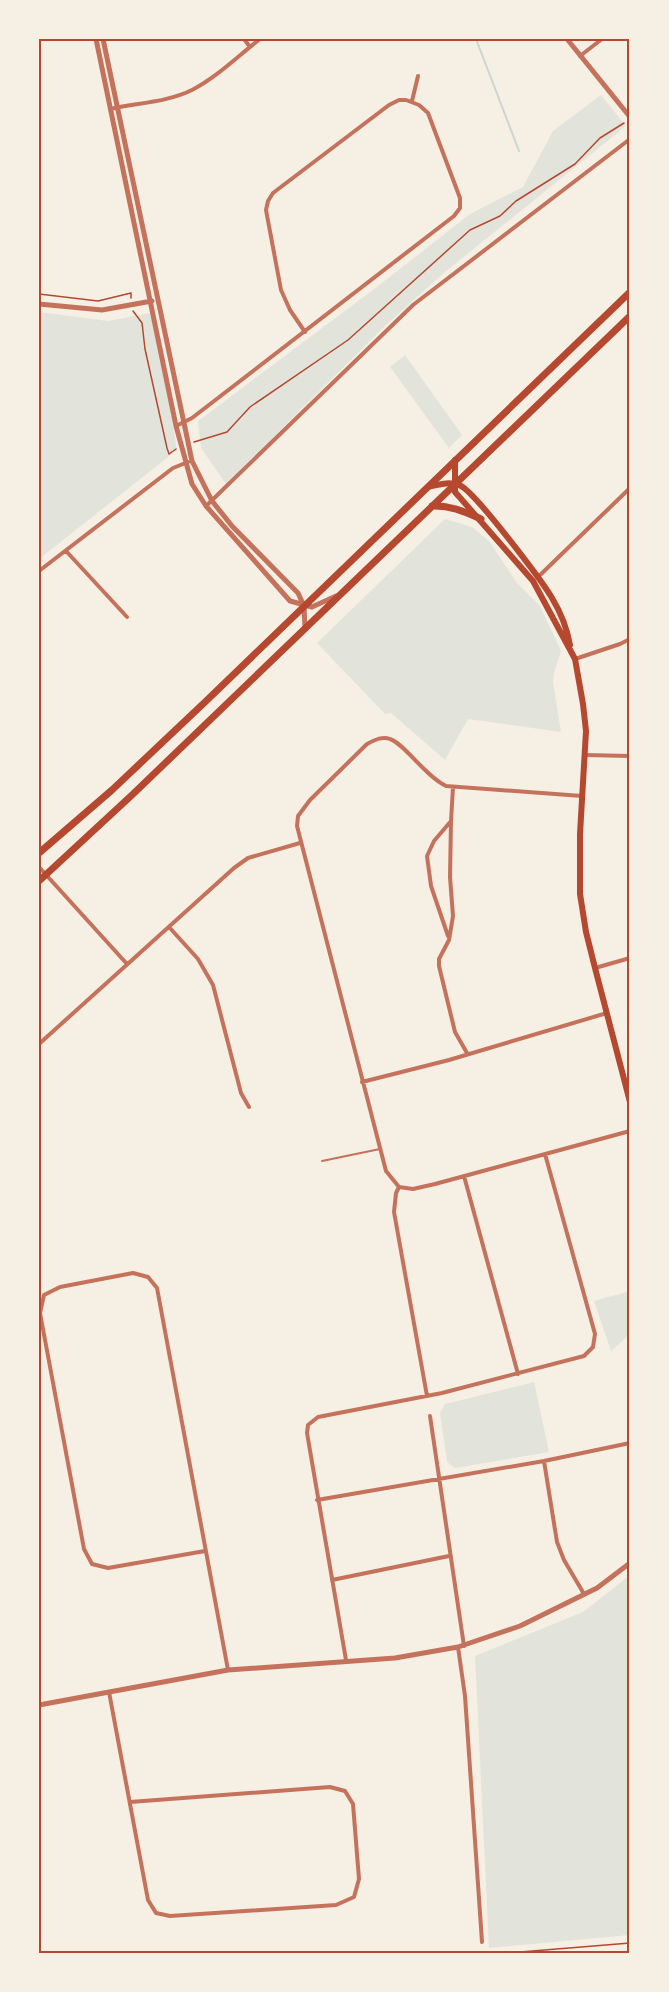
<svg xmlns="http://www.w3.org/2000/svg" width="669" height="1992" font-family="Raleway,sans-serif">
<style>
.green{fill:#e2e4dc}
.lines{fill:none;stroke-linecap:round;stroke-linejoin:round}
.stream{stroke:#c9d6d2;stroke-width:2}
.path{stroke:#b5482f;stroke-width:1.5}
.service{stroke:#c5725c;stroke-width:2}
.minor{stroke:#c5725c;stroke-width:4}
.tertiary{stroke:#c5725c;stroke-width:5}
.secondary{stroke:#b5482f;stroke-width:6}
.primary{stroke:#b5482f;stroke-width:7}
.neatline{fill:none;stroke:#b5482f;stroke-width:2}
</style>
<rect width="100%" height="100%" fill="#f6efe4"/>
<path class="green" d="M601,95L626,126L445,272L387,324L226,484L201,448L198,421L378,286L470,214L523,187L553,131Z
M39,312L108,321L150,313L160,351L177,450L39,559Z
M405,355L462,435L449,448L390,367Z
M445,519L472,527L489,541L517,583L540,606L561,651L554,673L553,682L561,732L468,719L445,760L391,713L385,714L317,643Z
M630,1291V1334L611,1351L594,1301Z
M534,1382L549,1452L455,1468L447,1462L440,1413L445,1404Z
M630,1575V1935L489,1948L475,1656L583,1612Z"/>
<g class="lines">
<path class="stream" d="M476,39L519,151"/>
<path class="path" d="M39,294L98,301L131,293V298
M133,311L142,323L145,349L167,448L169,454L176,449
M194,442L227,432L250,407L348,340L470,230L500,216L516,201L575,164L600,138L624,123
M508,1953L630,1943"/>
<path class="service" d="M322,1161L380,1149"/>
<path class="minor" d="M244,39L250,47
M580,56L602,39
M412,101L418,76
M110,109C137,103 168,102 192,90C217,77 238,56 260,39
M176,426L192,418L454,216L460,208V198L428,113L419,105L406,100H399L389,105L273,193L268,201L266,210L281,290L290,310L305,332
M206,506L413,305L630,139
M66,551L127,617
M39,571L173,468L188,462
M538,577L630,488
M575,659L620,644L630,639
M585,755L630,756
M582,796L446,786C425,776 405,744 390,739C382,736 375,740 367,744L310,800L298,816L297,826L386,1171L399,1187L413,1189L435,1184L630,1131
M451,821L450,877L453,916L449,940L439,959V966L455,1032L467,1053
M39,867L127,964
M169,927L198,959L213,985L241,1093L249,1107
M448,936L431,886L427,856L434,841L451,821L453,787
M595,968L630,958
M39,1044L234,868L248,858L300,843
M362,1082L449,1060L607,1013
M464,1176L518,1374
M399,1187L396,1193L394,1212L427,1396
M430,1416L464,1646
M544,1461L557,1542L564,1560L584,1594
M317,1500L544,1461L630,1443
M205,1551L108,1568L92,1564L84,1549L40,1313L44,1295L60,1287L133,1273L148,1277L157,1288L228,1670
M332,1580L449,1556
M458,1647L465,1696L482,1942
M346,1660L307,1433L308,1425L318,1417L442,1393L584,1356L593,1347L595,1334L545,1154
M109,1692L148,1900L156,1913L170,1916L336,1905L354,1897L359,1879L353,1804L345,1791L330,1787L130,1802"/>
<path class="tertiary" d="M96,39L176,426L192,484L206,506L290,601L312,607L336,596
M103,39L192,461L212,501L232,526L298,593L304,606L305,628
M567,39L630,117
M39,304L102,310L152,301
M39,1705L228,1670L395,1658L458,1647L520,1626L597,1588L630,1563"/>
<path class="secondary" d="M455,460V492L533,581L575,659L583,704L586,731L580,834V894L586,932L595,968L630,1102
M428,487C438,485 448,481 459,485C473,489 542,581 552,598C561,613 567,628 570,645"/>
<path class="primary" d="M432,506C450,505 465,512 481,519
M39,853L112,790L204,703L630,292
M39,881L132,795L630,316"/>
</g>
<rect width="669" height="1992" fill="none" stroke="#f6efe4" stroke-width="81"/>
<rect x="40" y="40" width="588" height="1912" class="neatline"/>
</svg>
